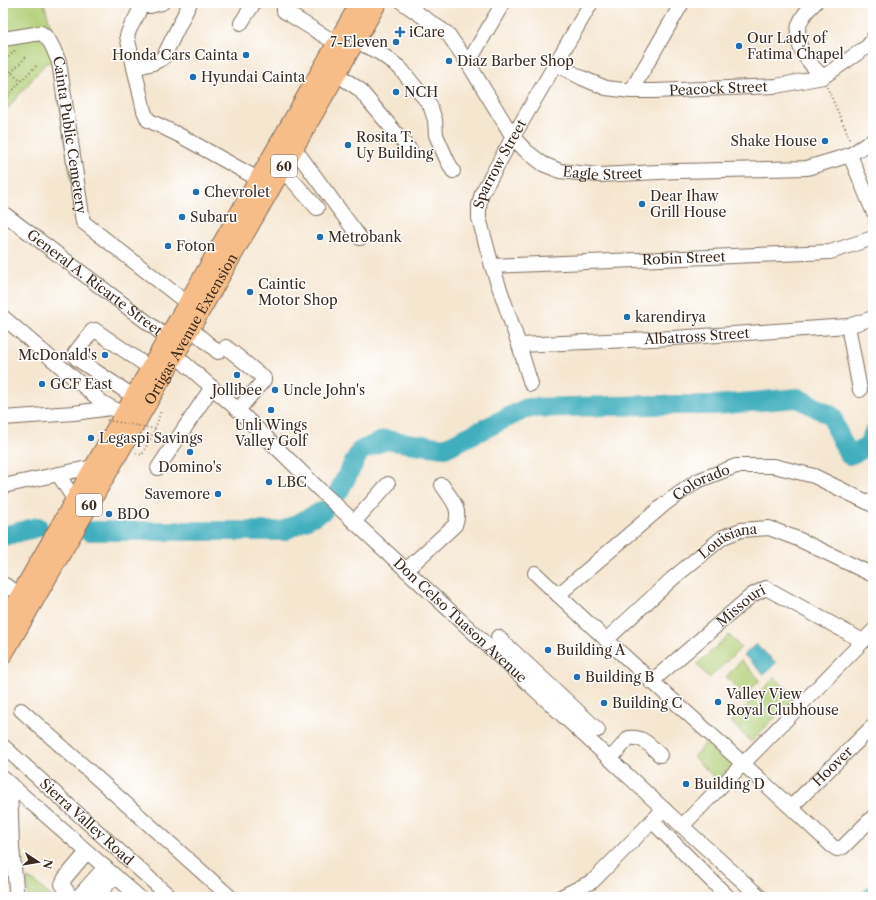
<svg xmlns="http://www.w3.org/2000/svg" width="876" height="900" font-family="'Libre Caslon Text',serif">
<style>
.green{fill:#b0cd74;stroke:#767c49}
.water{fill:#40aebd;stroke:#3e6c6e}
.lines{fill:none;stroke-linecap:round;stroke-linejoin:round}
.river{stroke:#40aebd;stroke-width:20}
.minor-casing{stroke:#7c6c5c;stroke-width:16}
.major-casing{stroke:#7c6c5c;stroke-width:19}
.path{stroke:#7c6c5c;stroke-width:2;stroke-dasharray:1 3;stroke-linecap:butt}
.minor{stroke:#fff;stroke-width:14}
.major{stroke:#f7bd88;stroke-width:17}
.path-bridge{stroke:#7c6c5c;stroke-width:2;stroke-dasharray:1 3;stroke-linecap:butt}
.poi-dot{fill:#1f6fb2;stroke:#fff;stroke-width:1.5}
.labels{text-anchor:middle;stroke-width:3;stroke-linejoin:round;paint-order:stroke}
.shield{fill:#fff;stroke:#766a62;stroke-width:1}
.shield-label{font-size:13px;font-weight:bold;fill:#3b2a1e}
.poi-label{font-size:14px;fill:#3b2a1e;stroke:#fff;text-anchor:start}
.street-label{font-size:14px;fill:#3b2a1e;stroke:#fff}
</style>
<rect width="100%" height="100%" fill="#fff"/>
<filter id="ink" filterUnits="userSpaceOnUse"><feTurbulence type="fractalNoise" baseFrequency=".025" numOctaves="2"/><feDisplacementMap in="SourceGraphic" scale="8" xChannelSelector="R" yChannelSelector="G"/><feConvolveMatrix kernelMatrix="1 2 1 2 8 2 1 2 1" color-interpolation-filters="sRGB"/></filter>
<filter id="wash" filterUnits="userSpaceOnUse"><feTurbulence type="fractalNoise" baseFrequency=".012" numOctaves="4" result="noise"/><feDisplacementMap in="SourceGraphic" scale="16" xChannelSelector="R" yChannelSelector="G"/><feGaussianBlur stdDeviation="0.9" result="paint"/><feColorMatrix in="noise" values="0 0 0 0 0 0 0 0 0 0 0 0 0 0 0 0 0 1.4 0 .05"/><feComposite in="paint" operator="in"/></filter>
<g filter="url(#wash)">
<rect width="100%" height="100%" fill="#f5e6d0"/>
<path class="green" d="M3,3H44L58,51L78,224L53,62L46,63L3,114Z
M729,635L741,648L709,678L697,664Z
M741,660L760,680L745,695L726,677Z
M775,677L795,697L751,742L731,722Z
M708,740L734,763L717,780L693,757Z
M27,878L34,881L52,897H28Z"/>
<path class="water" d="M756,644L776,663L764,675L744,655Z"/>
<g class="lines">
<path class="river" d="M339,491L360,451L385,440L445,448L527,408L653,405H715L798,398L832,416L836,429L849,455L868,447L873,434
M89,531H283L323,511
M3,536L38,527
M872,897L873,895"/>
</g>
</g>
<g filter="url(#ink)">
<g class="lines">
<g class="minor-casing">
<g id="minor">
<path d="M141,3C140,16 130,24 127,36L144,111L148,120L179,135L258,179"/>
<path d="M287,3L284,9V11L287,13L336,43"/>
<path id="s1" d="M403,3L448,34L468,63L513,137L525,150L543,164L560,171L599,175L678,171L807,168L850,155L873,140"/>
<path d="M815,3C785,29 798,53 823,77"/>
<path d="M141,6H150L162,3"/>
<path d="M241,23L254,3"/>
<path id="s2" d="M3,39L41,33C51,39 54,51 59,62L83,222L187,303"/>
<path d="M356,41L380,53L400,68L430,105L435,120L436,135L447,160L453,171"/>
<path d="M468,63L503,3"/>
<path id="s3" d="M556,64L582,78L606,88L631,91H654L776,86L823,77L868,46L873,39"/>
<path d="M134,68L153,63L163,58L190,3"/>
<path d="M329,69L359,89L410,150"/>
<path d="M631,91L682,3"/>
<path d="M294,148L360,238"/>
<path d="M850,155L873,211"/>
<path d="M281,171L294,182L317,208"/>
<path id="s4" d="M3,213L168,338L175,355L238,410L322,492L682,826L760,897"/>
<path id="s5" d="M492,266L830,252L873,238"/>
<path d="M3,317L103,403L123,414"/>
<path d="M848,326L860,390"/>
<path d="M190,328L218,352"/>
<path id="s6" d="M519,345L673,338L848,326L873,318"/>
<path d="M226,347L264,378V380L238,410"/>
<path id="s7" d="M531,384L519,345L492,266L479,218V205L482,193L513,137L591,3"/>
<path d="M133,396L77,359L75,353L92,331L95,330L150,368"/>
<path d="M3,418L74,413L111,408"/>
<path d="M158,468L212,387"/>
<path d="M58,474L74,499"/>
<path d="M3,486L92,467"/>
<path d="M354,522L388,484"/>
<path d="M406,570L455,525C462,508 451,499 442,485"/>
<path d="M535,573C632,666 734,753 832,846L837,849L843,847L873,817"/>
<path d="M3,584L20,594"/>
<path id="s8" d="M558,595L666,503L697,481L736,466H774L814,476L873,505"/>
<path d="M498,637L598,730"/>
<path id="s9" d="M606,640L672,579L723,537L741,530L769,528L798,539L873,575"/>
<path id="s10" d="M651,682L752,595L766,588L863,641"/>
<path d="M21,710L230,897"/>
<path id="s11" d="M3,746L170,897"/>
<path d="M610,759L629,738C644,736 650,746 660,755"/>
<path d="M3,778L139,897"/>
<path d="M10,784L12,848L17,897"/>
<path id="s12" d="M791,807L873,726"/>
<path d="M652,821L728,897"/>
<path d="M682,826L873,631"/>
<path d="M71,897L62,884L65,878L87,852"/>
<path d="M76,897L79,896L105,867"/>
<path d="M96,897L115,876"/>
<path d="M561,897L593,881L664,809"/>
</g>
</g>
<g class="major-casing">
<g id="major">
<path d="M3,624L359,3"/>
<path id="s13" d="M3,656L378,3"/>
</g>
</g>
<path class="path" d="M3,63L16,49
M3,66L21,81
M3,81L27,56
M827,87L849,137V141
M3,102L21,81L37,65
M136,453L142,455L155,429L161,411"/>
<use href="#minor" class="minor"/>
<use href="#major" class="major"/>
<path class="path-bridge" d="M107,420L155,429"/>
</g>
</g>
<g class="poi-dot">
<path d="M398 26h4v4h4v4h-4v4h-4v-4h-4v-4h4z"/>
<circle cx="396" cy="42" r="4"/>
<circle cx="739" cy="46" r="4"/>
<circle cx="246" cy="55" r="4"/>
<circle cx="449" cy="61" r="4"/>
<circle cx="193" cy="77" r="4"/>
<circle cx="396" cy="92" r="4"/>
<circle cx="825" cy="141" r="4"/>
<circle cx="348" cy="145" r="4"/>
<circle cx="196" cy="192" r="4"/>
<circle cx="642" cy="204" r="4"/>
<circle cx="182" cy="217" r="4"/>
<circle cx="320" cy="237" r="4"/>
<circle cx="168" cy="246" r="4"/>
<circle cx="250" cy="292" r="4"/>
<circle cx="627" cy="317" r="4"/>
<circle cx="105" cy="355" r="4"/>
<circle cx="237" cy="375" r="4"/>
<circle cx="42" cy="384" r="4"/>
<circle cx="275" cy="390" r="4"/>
<circle cx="271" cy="410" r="4"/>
<circle cx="91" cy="438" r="4"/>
<circle cx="190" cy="452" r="4"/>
<circle cx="269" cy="482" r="4"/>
<circle cx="218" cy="494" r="4"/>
<circle cx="109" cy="514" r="4"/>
<circle cx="548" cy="650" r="4"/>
<circle cx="577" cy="677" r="4"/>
<circle cx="718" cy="702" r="4"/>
<circle cx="604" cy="703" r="4"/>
<circle cx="686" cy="784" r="4"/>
</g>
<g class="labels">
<g class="shield">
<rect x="271" y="155" width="26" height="22" rx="3"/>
<rect x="76" y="494" width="26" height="22" rx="3"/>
</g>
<g class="shield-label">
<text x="284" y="171">60</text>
<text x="89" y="510">60</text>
</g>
<g class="poi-label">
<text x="409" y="37">iCare</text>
<text x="747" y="43">Our Lady of<tspan x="747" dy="16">Fatima Chapel</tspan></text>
<text x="388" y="47" text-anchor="end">7-Eleven</text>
<text x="238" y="60" text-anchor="end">Honda Cars Cainta</text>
<text x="457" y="66">Diaz Barber Shop</text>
<text x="201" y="82">Hyundai Cainta</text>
<text x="404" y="97">NCH</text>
<text x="356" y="142">Rosita T.<tspan x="356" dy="16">Uy Building</tspan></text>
<text x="817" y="146" text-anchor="end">Shake House</text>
<text x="204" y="197">Chevrolet</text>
<text x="650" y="201">Dear Ihaw<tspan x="650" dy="16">Grill House</tspan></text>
<text x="190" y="222">Subaru</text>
<text x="328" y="242">Metrobank</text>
<text x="176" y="251">Foton</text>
<text x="258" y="289">Caintic<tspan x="258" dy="16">Motor Shop</tspan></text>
<text x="635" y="322">karendirya</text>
<text x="97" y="360" text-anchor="end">McDonald's</text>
<text x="50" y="389">GCF East</text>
<text x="237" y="395" text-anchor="middle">Jollibee</text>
<text x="283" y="395">Uncle John's</text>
<text x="271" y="430" text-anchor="middle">Unli Wings<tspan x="271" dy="16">Valley Golf</tspan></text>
<text x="99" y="443">Legaspi Savings</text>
<text x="190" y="472" text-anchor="middle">Domino's</text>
<text x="277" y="487">LBC</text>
<text x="210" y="499" text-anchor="end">Savemore</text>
<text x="117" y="519">BDO</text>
<text x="556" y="655">Building A</text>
<text x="585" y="682">Building B</text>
<text x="726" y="699">Valley View<tspan x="726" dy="16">Royal Clubhouse</tspan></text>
<text x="612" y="708">Building C</text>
<text x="694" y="789">Building D</text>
</g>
<g class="street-label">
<text dy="5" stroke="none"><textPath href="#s3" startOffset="168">Peacock Street</textPath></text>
<text dy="5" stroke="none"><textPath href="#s2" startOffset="147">Cainta Public Cemetery</textPath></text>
<text dy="5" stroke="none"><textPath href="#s7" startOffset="233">Sparrow Street</textPath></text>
<text dy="5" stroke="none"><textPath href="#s1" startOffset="278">Eagle Street</textPath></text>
<text dy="5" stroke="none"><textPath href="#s5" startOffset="192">Robin Street</textPath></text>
<text dy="5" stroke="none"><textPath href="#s4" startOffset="115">General A. Ricarte Street</textPath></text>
<text dy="5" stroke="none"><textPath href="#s13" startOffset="377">Ortigas Avenue Extension</textPath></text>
<text dy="5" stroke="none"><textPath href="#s6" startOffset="178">Albatross Street</textPath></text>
<text dy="5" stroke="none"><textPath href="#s8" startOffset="183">Colorado</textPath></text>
<text dy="5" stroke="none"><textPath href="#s9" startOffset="159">Louisiana</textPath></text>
<text dy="5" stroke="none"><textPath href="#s10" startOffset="118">Missouri</textPath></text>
<text dy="5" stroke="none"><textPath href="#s4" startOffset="615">Don Celso Tuason Avenue</textPath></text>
<text dy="5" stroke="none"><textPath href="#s12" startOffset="58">Hoover</textPath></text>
<text dy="5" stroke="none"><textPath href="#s11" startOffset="113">Sierra Valley Road</textPath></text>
</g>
</g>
<rect width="876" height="900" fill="none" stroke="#fff" stroke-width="16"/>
<g transform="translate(38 862) rotate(102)" stroke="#ffffff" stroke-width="3" paint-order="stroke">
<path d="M0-3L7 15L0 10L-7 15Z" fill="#3b2a1e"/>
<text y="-6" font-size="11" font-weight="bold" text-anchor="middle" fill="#3b2a1e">N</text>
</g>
</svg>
